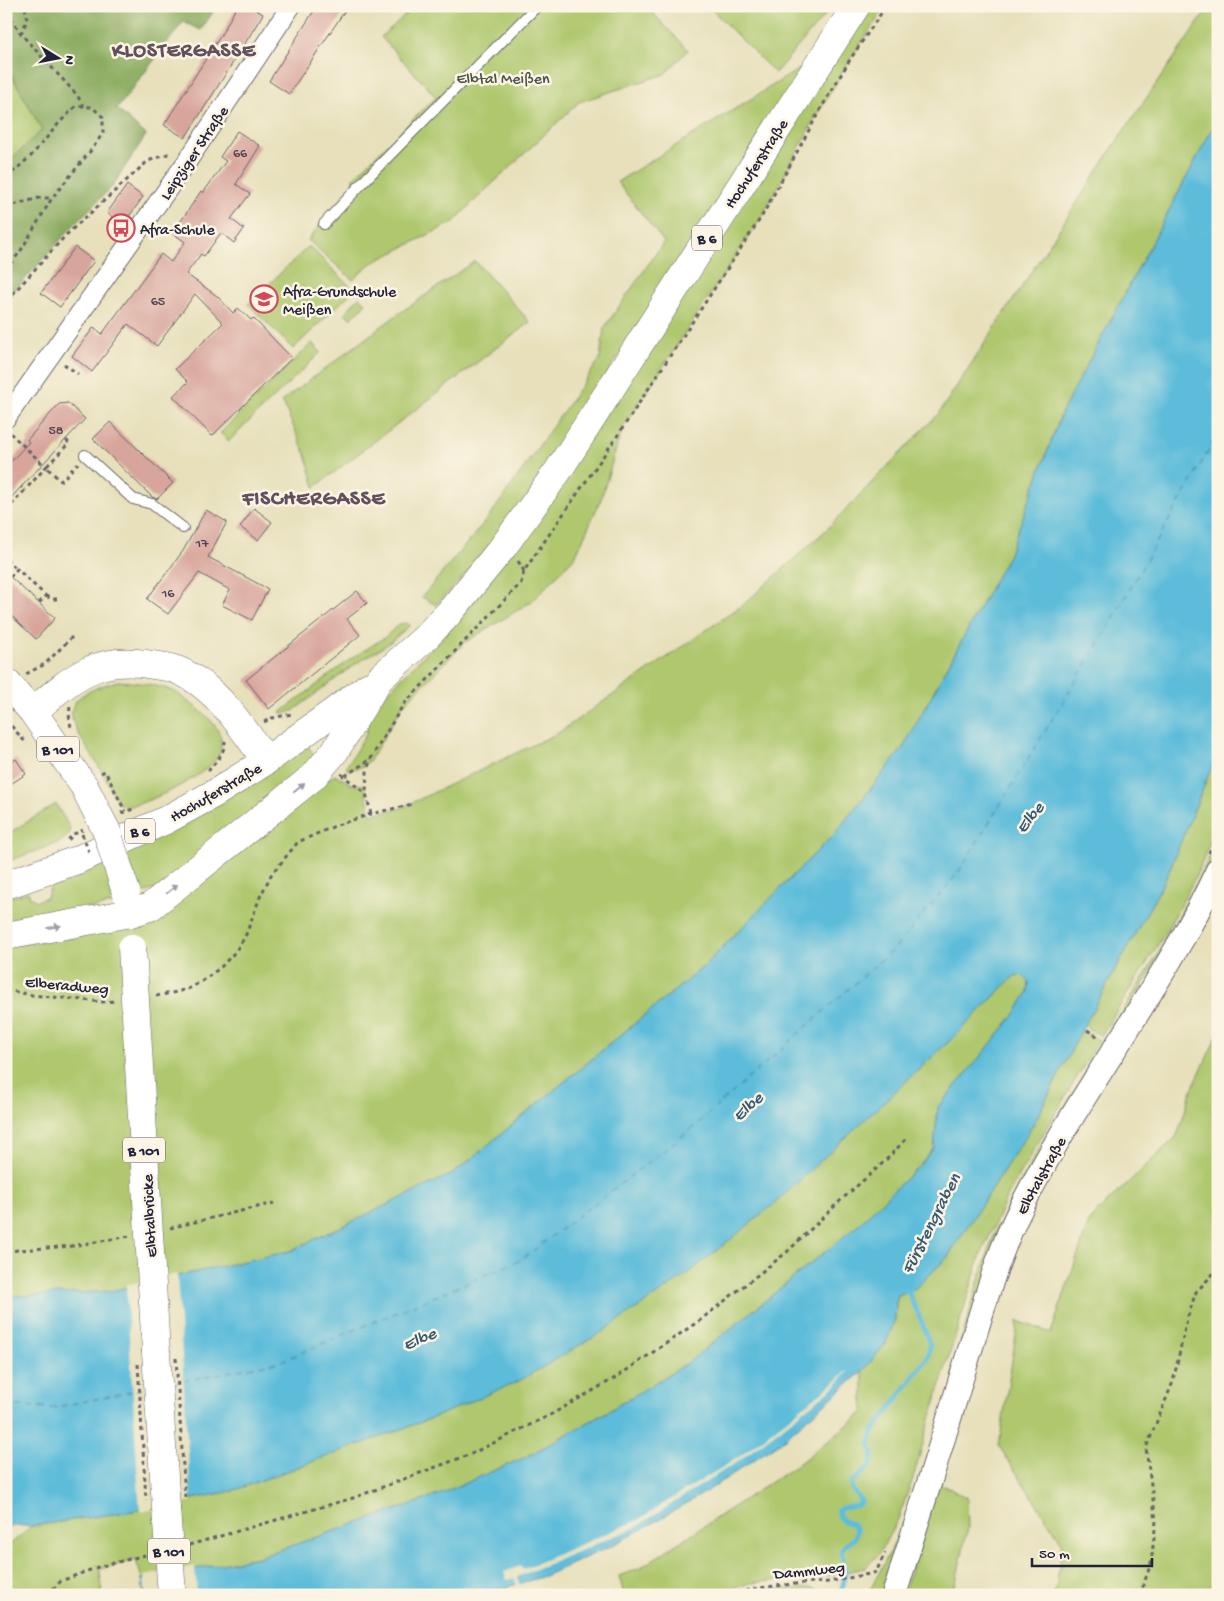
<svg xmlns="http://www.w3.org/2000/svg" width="1224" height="1601" font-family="'Gochi Hand',sans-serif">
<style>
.green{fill:#afc86e;stroke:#687554}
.forest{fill:#8bac61;stroke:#56674e}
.water{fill:#5cbcda;stroke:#3f6f8a}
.pier{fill:#e7e0bb}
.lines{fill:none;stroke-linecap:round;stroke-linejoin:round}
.stream{stroke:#5cbcda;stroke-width:5}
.ferry{stroke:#365873;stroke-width:1;stroke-dasharray:6 5;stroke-linecap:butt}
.building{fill:#d8a59c}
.service-casing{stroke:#676468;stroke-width:12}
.minor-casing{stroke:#676468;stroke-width:21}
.tertiary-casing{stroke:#676468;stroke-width:26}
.primary-casing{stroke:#676468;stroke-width:29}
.path{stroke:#676468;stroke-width:3;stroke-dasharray:4 4;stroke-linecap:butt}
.service{stroke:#fff;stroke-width:10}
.minor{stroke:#fff;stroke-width:19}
.tertiary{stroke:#fff;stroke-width:24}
.primary{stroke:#fff;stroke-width:28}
.primary-bridge-casing{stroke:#676468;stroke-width:29;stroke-linecap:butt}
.path-bridge{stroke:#676468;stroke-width:3;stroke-dasharray:4 4;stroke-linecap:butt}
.primary-bridge{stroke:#fff;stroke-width:28}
.oneway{fill:#9c9ca7}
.labels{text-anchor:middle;stroke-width:5;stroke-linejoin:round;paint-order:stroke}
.number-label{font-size:14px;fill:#504353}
.shield{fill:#fcf5e5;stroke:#63616e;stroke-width:1}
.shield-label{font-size:15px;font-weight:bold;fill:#22223b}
.park-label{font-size:16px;fill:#4c544a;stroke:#fcf5e5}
.street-label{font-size:16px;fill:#22223b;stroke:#fcf5e5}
.poi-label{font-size:16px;fill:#22223b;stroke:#fcf5e5;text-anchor:start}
.water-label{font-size:18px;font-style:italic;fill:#365873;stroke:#fcf5e5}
.district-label{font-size:21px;font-weight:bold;letter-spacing:1px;fill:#62505d;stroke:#fcf5e5}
</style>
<rect width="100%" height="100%" fill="#fcf5e5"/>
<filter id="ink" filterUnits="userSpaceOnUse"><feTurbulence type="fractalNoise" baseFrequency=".02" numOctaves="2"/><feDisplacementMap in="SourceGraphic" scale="10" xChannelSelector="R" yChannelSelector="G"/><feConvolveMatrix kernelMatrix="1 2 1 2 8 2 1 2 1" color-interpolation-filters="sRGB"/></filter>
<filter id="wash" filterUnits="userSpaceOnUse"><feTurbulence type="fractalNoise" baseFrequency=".0096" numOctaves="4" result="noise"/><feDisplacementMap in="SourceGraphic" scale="20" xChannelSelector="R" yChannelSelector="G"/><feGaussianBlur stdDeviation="1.12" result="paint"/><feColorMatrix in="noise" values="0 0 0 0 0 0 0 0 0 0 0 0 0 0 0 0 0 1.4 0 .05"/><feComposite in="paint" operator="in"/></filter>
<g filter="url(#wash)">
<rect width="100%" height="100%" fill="#e7e0bb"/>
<path class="green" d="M415,6H646L688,50L665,74L579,102L471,204L454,222L370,264L353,280L308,240L353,185V178L436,97L381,37Z
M708,6H833L775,73Z
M868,6H886L851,58L820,110L762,216L622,429L601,499L575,557L531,602L464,643L403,705L370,760L361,767L348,770L346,767L366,734L368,712L457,622Z
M1210,6H1218V118L1062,412L1009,554L903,748L836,832L703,967L454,1173L290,1251L111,1291L25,1296L6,1295V946L93,934L328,779L336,775L351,784L365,785L366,793L371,814L399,809L558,733L744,604L826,530L939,413L1123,132Z
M6,65L42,130L6,164Z
M804,66L505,533L436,605L422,597L492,513L600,359L604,328L664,242L617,182Z
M309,246L354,290L293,349L248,304Z
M475,261L530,322L315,487L306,455L282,401L394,317Z
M359,297L366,303L351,319L345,313Z
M312,343L321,352L229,441L220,433Z
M407,623L410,625L388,644L354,665L293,711L286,713H280L352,658L384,638L399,624Z
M118,681C136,682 153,684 171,690C177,692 182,697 187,701C203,712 227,729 220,752C214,773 151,802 130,806C126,807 123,806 119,804C111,789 104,774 95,760C64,714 57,698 118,681Z
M308,746L318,761L160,887L117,903L6,926V899L28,892L31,898L37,901L47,897L52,882Z
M1218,752V824L1206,852L1196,876L1166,932L1101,1036L1084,1026L1166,878Z
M56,804L70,828L69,835L60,842L6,862V835Z
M1218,837V854L1212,867L1066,1115L959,1349L978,1283L997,1226L1000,1227L1011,1200L1040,1147L1170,934L1206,864Z
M1022,975L1029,982L1028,992L1017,1011L986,1050L938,1107L934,1148L920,1165L859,1224L765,1301L686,1364L607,1412L526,1457L433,1497L259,1557L142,1579L136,1560L100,1569L102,1595H6V1548L32,1526L133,1511L232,1491L435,1417L896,1090L957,1034L1012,978Z
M1082,1030L1099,1040L1019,1175L1006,1199L980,1257L945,1369L912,1481L898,1519L879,1554L865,1568L831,1575L751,1583L706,1595H624L619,1576L640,1568L797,1465L863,1413V1371L886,1343L895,1319L896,1303L898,1295L903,1293L909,1294L947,1258L1033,1125Z
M1218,1034V1595H1050L1056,1590L1062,1543L999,1446L1018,1321L1051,1333L1090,1219L1177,1136L1192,1089Z
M938,1482L967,1498L968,1527L953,1595H903Z
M902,1525H906L882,1595H866L869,1592L900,1532Z
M810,1588L832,1593V1595H743L773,1589Z"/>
<path class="forest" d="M6,6H217L201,30L183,22L117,109L146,135L111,188L73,226L9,297L6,296V164L42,130L6,65Z"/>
<path class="water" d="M1218,118V752L1166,878L1082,1030L1033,1125L947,1258L909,1294L903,1293L898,1295L896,1303L895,1319L886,1343L863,1371L779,1443L706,1492L653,1523L609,1547L545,1576L480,1595H144L142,1579L259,1557L433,1497L526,1457L607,1412L686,1364L765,1301L859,1224L920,1165L934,1148L938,1107L986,1050L1017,1011L1028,992L1029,982L1022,975L1012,978L957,1034L772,1206L685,1276L599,1334L519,1381L435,1417L232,1491L133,1511L32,1526H6V1295L25,1296L111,1291L290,1251L454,1173L703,967L836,832L903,748L1009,554L1062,412Z"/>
<path class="pier" d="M177,1274L191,1502L140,1512L126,1285Z
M847,1371L848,1372L838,1382V1384L740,1460L636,1527L517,1577L520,1586H517L514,1578L507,1580L504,1572L521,1566L523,1569L636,1521L739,1457L836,1381Z
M195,1566L197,1595H145L144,1576Z"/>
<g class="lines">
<path class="stream" d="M840,1595C845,1580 848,1568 841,1553L843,1547L854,1539L857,1531L853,1524L843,1521L839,1516L838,1510L842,1508L857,1506L861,1501L852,1489V1482L870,1466L873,1453L870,1446L872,1433L928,1357L930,1345L920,1318L909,1294L911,1290"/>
<path class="ferry" d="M173,1383L279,1362L521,1260L688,1132L897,946L958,873L1102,638L1218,434
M6,1405L52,1408L144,1389"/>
</g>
<g id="blocks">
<path class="building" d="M237,6H249L263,14L244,45L185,138L164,125L221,35Z
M317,6H348L289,94L269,81Z
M237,131L260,146L236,184L250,194L231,219L244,229L234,243L221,233L204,256L201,254L186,274L217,296L233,313L238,308L251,320L253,318L292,358L212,436L173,396L188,382L175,369L223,323L195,294L157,346L128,324L92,372L72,356L94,327L102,334L161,254L171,262L185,242L173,233L201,191L203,193L226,161L220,157Z
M127,185L143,197L123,225L107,213Z
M75,247L94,261L60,307L41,293Z
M68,403L85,419L6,503V467L29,442L27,440L59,404Z
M110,422L173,483L157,499L152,497L93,439Z
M254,508L272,522L258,540L240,527Z
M206,510L227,522L208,557L268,589L252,620L222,605L230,590L199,573L168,614L147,599L183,551Z
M6,573L55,618L36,639L6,611Z
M357,591L367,603L347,619L360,635L269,709L246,680Z
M16,759L26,774L6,787V764Z"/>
</g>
</g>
<g filter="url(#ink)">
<use href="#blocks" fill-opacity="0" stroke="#676468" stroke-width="1"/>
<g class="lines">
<g class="service-casing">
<path id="service" d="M324,224L368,177L537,6
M85,455L133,499L152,504L183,528"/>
</g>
<g class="minor-casing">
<path id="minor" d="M6,418L186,163L291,6"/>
</g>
<g class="tertiary-casing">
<path id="tertiary" d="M894,1595C917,1521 941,1447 963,1372C981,1317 995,1258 1022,1206C1080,1090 1163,988 1218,870"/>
</g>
<g class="primary-casing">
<path id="primary" d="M6,682L33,712L84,786
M33,712C50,697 67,681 88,671C107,662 126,661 147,664C157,666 168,666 177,670C215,685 244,729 266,761
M6,885L77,860L166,820L217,792L266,761L369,686
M6,936L131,913L150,907L313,777L335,751L379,679L424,639L449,613L503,547L558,471L856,6
M156,1352L166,1508"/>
</g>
<path class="path" d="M6,11L21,34L77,95L84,107
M21,34L27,20L25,6
M6,178L31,156L60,122L76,106L92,107L103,117V133L92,149L52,198L20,252L6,269
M6,207L39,198H52
M6,298H9L66,235L148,161L168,154L172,156
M64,364L78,374
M10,433L46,467L25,490
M66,440L69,443L46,467L61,481L78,463
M6,511L25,490L21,487
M6,559L17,569
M518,561L524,571
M10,577L17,569L46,596L39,603
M46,596L51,599H57
M26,674L45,664L72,637
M70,707L69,714L71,728
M6,720L27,744
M264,722L272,718L292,714L293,715
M208,771C215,763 225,753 225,741
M101,773L105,771L125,811
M341,774L365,793
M345,776L369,760
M121,813L136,808
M371,814L366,793L367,772L370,760L403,705L521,583L524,571L622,429L762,216L820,110L851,58L886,6
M68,840L74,834L83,830
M1209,853L1218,831
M6,990L32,995L103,1002L115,1001
M156,996L177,992L190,988L204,980L221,967L235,952L245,937L260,897L271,875L298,842L337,825L371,814L413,804
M1087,1030L1100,1038
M170,1228L274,1203
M6,1251L72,1246L130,1236
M189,1545L353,1498L471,1454L552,1414L615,1378L699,1321L787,1252L840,1201L884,1162L906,1139
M47,1595L61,1581L98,1567L149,1554
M722,1595L766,1587L814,1582L822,1583L870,1574L876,1572L885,1553
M1140,1595L1151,1563L1156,1521L1146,1448L1173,1382L1187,1319L1196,1292L1216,1271H1218"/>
<use href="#service" class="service"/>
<use href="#minor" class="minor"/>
<use href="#tertiary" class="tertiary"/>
<use href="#primary" class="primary"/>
<g class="primary-bridge-casing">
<path id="primary-bridge" d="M84,786L107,832L126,892
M132,948L156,1352
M166,1508L172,1595"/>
</g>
<path class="path-bridge" d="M82,834L89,852
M176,1358L185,1497
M138,1364L146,1500"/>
<use href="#primary-bridge" class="primary-bridge"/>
</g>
<defs><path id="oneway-solid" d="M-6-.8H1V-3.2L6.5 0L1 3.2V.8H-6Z" transform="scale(1.25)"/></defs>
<g class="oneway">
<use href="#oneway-solid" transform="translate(299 788) rotate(-39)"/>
<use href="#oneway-solid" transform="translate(172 889) rotate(-39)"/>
<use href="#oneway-solid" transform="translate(54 927) rotate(-10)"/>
</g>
</g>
<defs>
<g id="bus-ring" transform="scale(1.4375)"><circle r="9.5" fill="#fcf5e5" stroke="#d1495b" stroke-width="1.5"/><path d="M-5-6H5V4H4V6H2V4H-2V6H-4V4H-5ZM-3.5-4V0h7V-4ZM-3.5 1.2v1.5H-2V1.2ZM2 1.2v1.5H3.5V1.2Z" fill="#d1495b"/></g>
<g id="school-ring" transform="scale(1.4375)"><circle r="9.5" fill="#fcf5e5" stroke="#d1495b" stroke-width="1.5"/><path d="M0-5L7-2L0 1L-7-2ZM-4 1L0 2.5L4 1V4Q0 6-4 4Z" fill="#d1495b"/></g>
</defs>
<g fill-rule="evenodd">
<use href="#bus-ring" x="121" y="228"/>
<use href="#school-ring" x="264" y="299"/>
</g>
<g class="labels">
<g class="number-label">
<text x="240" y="157">66</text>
<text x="158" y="305">65</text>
<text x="56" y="434">58</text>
<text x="202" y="547">17</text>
<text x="168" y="597">16</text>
</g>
<g class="shield">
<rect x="692" y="225.5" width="30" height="25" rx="4"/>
<rect x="37" y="736.5" width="42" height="25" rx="4"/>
<rect x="125" y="818.5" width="30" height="25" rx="4"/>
<rect x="123" y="1137.5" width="42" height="25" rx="4"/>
<rect x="148" y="1538.5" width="42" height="25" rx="4"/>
</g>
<g class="shield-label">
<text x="707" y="243">B 6</text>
<text x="58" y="754">B 101</text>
<text x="140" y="836">B 6</text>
<text x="144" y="1155">B 101</text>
<text x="169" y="1556">B 101</text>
</g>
<g class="park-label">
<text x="503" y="83">Elbtal Meißen</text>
</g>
<g class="street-label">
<text transform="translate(193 152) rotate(-56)" y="6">Leipziger Straße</text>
<text transform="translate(755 163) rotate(-57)" y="6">Hochuferstraße</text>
<text transform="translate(215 791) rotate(-30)" y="6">Hochuferstraße</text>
<text transform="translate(67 984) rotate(5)" y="6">Elberadweg</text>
<text transform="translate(1040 1175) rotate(-61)" y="6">Elbtalstraße</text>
<text transform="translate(148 1216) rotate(-93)" y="6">Elbtalbrücke</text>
<text transform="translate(809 1569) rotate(-6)" y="6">Dammweg</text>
</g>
<g class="poi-label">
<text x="140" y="234">Afra-Schule</text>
<text x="283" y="296">Afra-Grundschule<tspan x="283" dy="18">Meißen</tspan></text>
</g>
<g class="water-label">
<text transform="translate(1029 817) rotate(-51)" y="6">Elbe</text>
<text transform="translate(747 1106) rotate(-42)" y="6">Elbe</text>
<text transform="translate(930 1223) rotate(-63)" y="6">Fürstengraben</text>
<text transform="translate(419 1338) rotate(-23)" y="6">Elbe</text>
</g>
<g class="district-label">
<text x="184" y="56">KLOSTERGASSE</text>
<text x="314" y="504">FISCHERGASSE</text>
</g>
</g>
<rect width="1224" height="1601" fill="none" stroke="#fcf5e5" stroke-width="25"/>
<g transform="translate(58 58) rotate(100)" stroke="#fcf5e5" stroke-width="4" paint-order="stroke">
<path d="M0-4L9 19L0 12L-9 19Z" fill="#22223b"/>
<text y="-8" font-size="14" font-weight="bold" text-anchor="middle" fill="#22223b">N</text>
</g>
<path d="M1032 1558v8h120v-8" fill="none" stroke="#22223b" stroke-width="2.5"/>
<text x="1039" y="1558" font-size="15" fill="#22223b" stroke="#fcf5e5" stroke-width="4" paint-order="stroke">50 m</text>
</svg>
